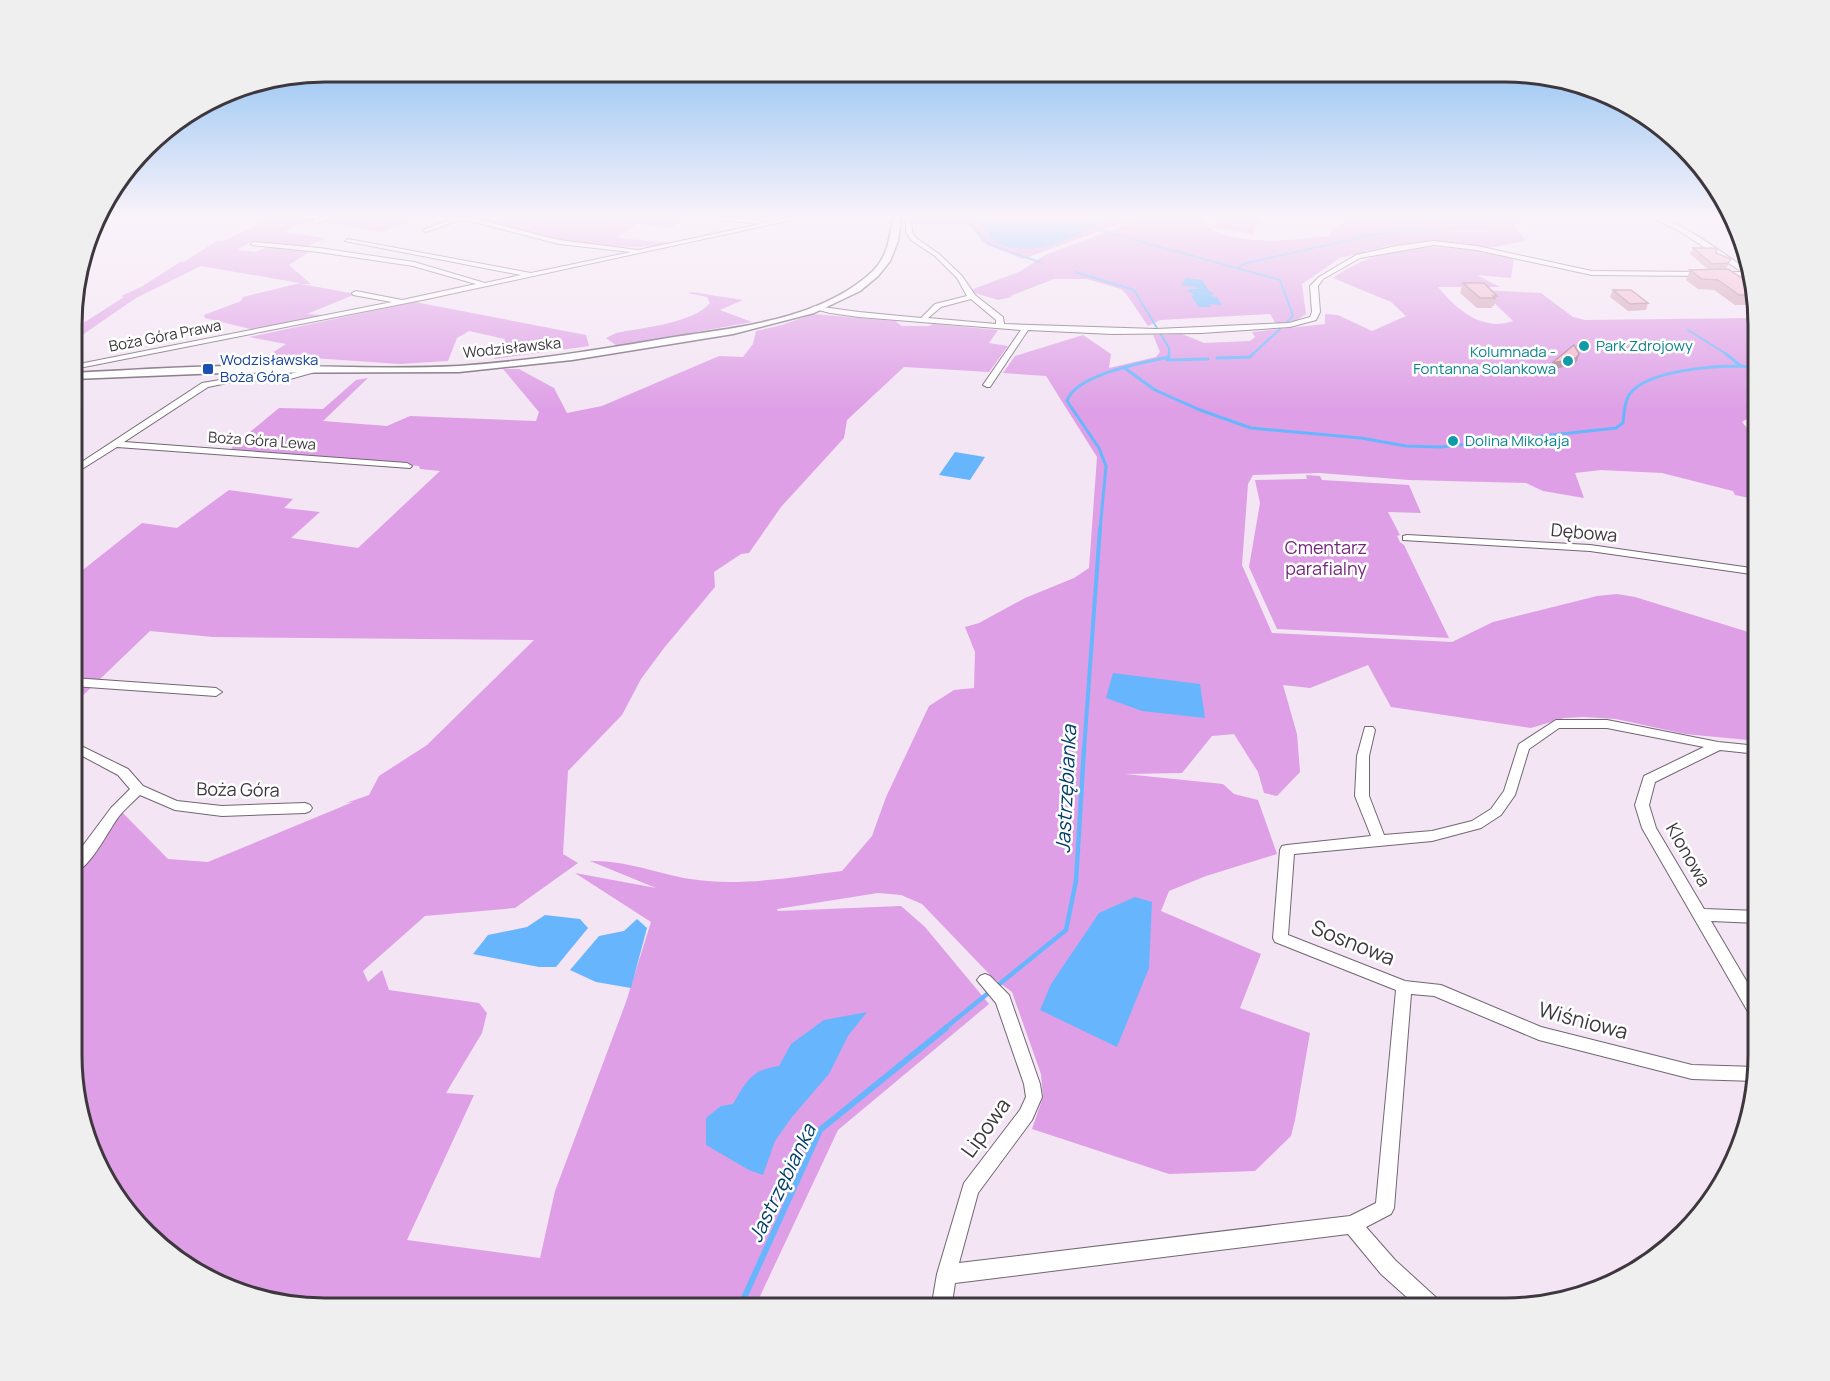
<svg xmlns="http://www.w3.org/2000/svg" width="1830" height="1381" font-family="Manrope,sans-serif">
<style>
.green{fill:#de9fe6}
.water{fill:#67b6fd}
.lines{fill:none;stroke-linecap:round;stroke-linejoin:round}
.stream-far4{stroke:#67b6fd;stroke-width:2}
.stream-far3{stroke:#67b6fd;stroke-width:3}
.stream-far2{stroke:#67b6fd;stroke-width:4}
.stream-far1{stroke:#67b6fd;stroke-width:4.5}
.stream{stroke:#67b6fd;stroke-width:6}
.street-casing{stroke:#726673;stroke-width:2}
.secondary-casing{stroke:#726673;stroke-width:3}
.street{fill:#fff;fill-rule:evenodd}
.secondary{fill:#fff;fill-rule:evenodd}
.wall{fill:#d29db3}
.shaded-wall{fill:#ab8092}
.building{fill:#f4b7d0;stroke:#ab8092;stroke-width:1.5}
.culture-dot{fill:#0f9aa8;stroke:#fff;stroke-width:2}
.transit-dot{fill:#1a4fb4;stroke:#fff;stroke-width:2}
.labels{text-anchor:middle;stroke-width:5;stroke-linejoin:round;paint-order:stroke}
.far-street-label{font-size:15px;fill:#3e383e;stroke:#fff}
.far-culture-label{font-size:15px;fill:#0d838f;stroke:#fff;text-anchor:start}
.far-transit-label{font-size:15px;fill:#164399;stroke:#fff;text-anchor:start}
.street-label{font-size:18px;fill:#3e383e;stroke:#fff}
.park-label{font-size:18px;fill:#74237e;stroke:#fff}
.water-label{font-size:20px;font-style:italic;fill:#003f6b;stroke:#fff}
.near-street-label{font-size:21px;fill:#3e383e;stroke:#fff}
.rim{fill:none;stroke:#3e383e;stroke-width:3}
</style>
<rect width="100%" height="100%" fill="#f3e5f4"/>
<path class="green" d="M272,217H326L306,222L284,232L326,238L305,247L251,242L237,250L255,252L271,246L311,251L289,265L311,284H301L356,294L307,314L321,315L255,330L205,318L204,315L241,301L243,297L300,283L201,266L136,298L85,333L74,345V329L124,297L121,296L141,287L180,262H184L218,240L224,241Z
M331,217H422L382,232L320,222Z
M435,217H590L610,221L617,217H685L671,228L637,224L616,238L678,243C597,257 515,227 435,217Z
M913,217H1138L1023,259L988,245L982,241L974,229L962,224L912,223Z
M1147,217H1202L1201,220C1226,249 1295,240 1329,236L1332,228L1341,227L1345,218L1352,220L1359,217H1411L1442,220L1458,217H1520L1521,223L1514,225L1526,241L1488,248L1439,241L1392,245L1340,258L1302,284L1306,314L1295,321L1276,324L1270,314L1160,320L1148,326L1127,295L1121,289L1087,279H1054L1010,296L1012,297L998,300L968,291L1021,271L1045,255Z
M1220,217H1261L1253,234L1214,228Z
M1434,247L1466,249L1514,258L1511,278L1477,275L1500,287H1438C1457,310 1483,332 1513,321L1481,290L1541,293L1573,317L1585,320L1756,318L1758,412L1742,422L1758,441V500L1735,495L1733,491L1662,473L1601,470L1575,473L1584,498L1543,491L1526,483L1409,480L1320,473L1253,475L1248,484L1242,565L1272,633L1452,642L1493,622L1597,596L1617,594L1635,597L1758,635V741L1685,734L1616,719L1584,717L1564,718L1531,728L1391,707L1368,665L1310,688L1283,685L1297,734L1300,772L1277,796L1264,793L1258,772L1234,734L1212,736L1182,773L1125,774L1223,784L1234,794L1258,800L1277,854L1206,876L1169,891L1161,911L1261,954L1240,1008L1310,1033L1295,1120L1291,1136L1255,1171L1169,1174L1032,1129L1043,1097L1041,1074L1012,992L993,978L922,904L901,895L878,893L777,909L778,911L901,906L925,927L989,1004L838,1130L754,1309L309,1308L229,1290L159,1246L98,1168L73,1072V839L88,846L120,810L168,859L208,862L353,802L346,803L369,795L379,776L427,745L534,640L213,637L150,631L73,705L74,577L142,523L177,528L229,490L293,499L284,508L320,512L291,538L358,548L440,471L420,469L419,466L231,450L233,446L279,408L323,409L356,380L368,378L323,421L387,426L410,416L536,421L539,412L503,369H519L554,388L567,413L602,406L719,356L743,357L753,344L756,331L782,325L813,314L895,321L902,326H929L933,324L998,330L989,343L1008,346L989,372L904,367L847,420L844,438L781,507L749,553L741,554L714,572L715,587L664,648L641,679L622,715L568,771L563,854L578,863L515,908L425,916L363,971L368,982L382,970L389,990L479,1003L487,1013L482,1033L446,1093L474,1095L407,1240L540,1258L555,1191L626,1002L651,922L575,873L656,888L590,861C625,860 655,873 690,879C741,887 792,877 842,871L872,836L886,797L929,706L954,690L974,688L975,652L965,627L979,623L1025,598L1074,578L1089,568L1097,457L1046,376L1003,373L1015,356L1083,335L1111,354L1109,368L1156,357L1160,352L1153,335L1182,334L1204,343L1250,341L1255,337L1252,332L1325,324V314L1338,315L1372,331L1406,316L1391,302L1333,278C1368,254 1392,250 1434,247Z
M691,292L743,300L720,310L752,322L617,346L606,338L616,333C641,328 694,323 710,303L707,297L688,293Z
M415,302L586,335L589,346L494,359L505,339L469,331L457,338L448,361L400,364L269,355L286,344L249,337Z
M1306,475L1320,476L1322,480L1409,485L1421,513L1388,512L1400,535L1397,536L1400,542L1404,545L1449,638L1277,629L1249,567L1260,503L1255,480L1307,479Z"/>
<path class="water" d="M976,217H1108L1106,220C1077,236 1034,259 1000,244C989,240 985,225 976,217Z
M1186,278L1202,280L1209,291L1214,293L1211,296L1217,297L1222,305L1209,304L1211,307H1199L1191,296L1194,295L1186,290L1200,288L1181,285Z
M955,452L985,457L970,480L939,475Z
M1113,673L1200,684L1205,718L1142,711L1106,698Z
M1135,897L1152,902L1149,968L1117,1047L1040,1010L1051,984L1099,913Z
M545,915L580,919L588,928L556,967H539L473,954L488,935L527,927Z
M637,919L647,928L631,988L596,982L570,970L599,936L624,931Z
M867,1012L848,1036L829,1074L792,1117L775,1141L763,1175L749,1170L706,1145V1118L721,1106L733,1104C747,1081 751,1070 779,1066L791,1044L824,1020Z"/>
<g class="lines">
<path class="stream-far4" d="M964,217L988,244L1042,263
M1102,231L1123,237
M1131,239L1280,280L1293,316L1286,323
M1239,267L1246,263L1378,234L1488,227L1502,217
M1075,272L1134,290L1169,348V355
M1688,330L1728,355
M1252,355L1280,329"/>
<path class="stream-far3" d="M1217,358L1250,357L1253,354
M1167,360L1208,359
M1741,366L1758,368
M1126,369L1155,390L1200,410L1251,428L1361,438L1406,446L1441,447L1616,428L1623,423C1624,414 1624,403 1629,395C1646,370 1713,366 1741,366L1726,354
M1100,530L1106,466L1099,448L1067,401C1076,374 1143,363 1169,357V354"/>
<path class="stream-far2" d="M1084,750L1100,528"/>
<path class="stream-far1" d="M944,1029L1066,930L1076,881L1084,749"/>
<path class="stream" d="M739,1309L820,1130L946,1028"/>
<g class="street-casing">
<path id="street" d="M324,217H332L315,224L312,222Z
M469,217L559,240L638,250L761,224L713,219L710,217L761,220L764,222L763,223L794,217H805L427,299L74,369V365L392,302L353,295L352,293L356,291L402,300L476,284L413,266L319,252L252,245L251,244L254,242L319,248L414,262L485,283L521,275L345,241L348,239L531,273L631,252L559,244L466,220L457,221L426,232L423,230L454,218Z
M899,217L911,219L912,232L916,238L939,254L962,276L975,295L1003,317L1004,324L1156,329L1289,323L1310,317L1312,312L1310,286L1319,277L1356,255L1396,246L1434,241L1477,246L1592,271L1703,272L1706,274L1703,276L1592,275L1477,250L1434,245L1360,258L1323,279L1318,286L1320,312L1316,320L1290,327L1201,333L1112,334L1028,330L990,387H987L983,385L1021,330L859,317L830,313L811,308L815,306L859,312L921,318L935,304L967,296L957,278L935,256L911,240L906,232V221ZM971,299L996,320V324L928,318L941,307Z
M1651,217C1674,216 1724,254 1745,268L1746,276L1718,275V273L1720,272H1742L1681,232Z
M312,368H315V372L290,379L232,382L208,387L124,442L407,463L412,466L410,468L117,447L74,474V467L202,383L232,378L290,374Z
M1407,535L1590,545L1758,569V575L1590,551L1403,540V536Z
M73,678L216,688L222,692L216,696L73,686Z
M1556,720H1607L1718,742L1758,746V754L1720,750L1655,782L1649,805L1656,828L1704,909L1758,911V923L1711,921L1757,999V1018L1751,1017L1642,828L1635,805L1644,776L1704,747L1607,728H1559L1529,749L1515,795L1501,815L1481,828L1432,841L1294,854L1288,935L1405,981L1441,985L1541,1027L1692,1065L1757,1067L1755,1081L1692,1079L1539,1040L1434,996L1411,994L1394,1208L1391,1214L1366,1227L1395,1260L1441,1302L1444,1309H1420L1381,1274L1348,1234L955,1283L951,1309H931L937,1274L964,1183L1020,1110L1026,1097L1024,1084L996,1003L977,980L980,976L985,974L990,976L1009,995L1040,1084L1042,1097L1032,1120L978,1193L959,1263L1350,1216L1376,1203L1396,990L1275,942L1273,938L1280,850L1282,846L1287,845L1371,836L1355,796L1357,756L1365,727H1373L1375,730L1369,756V796L1384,835L1432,831L1472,821L1491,809L1504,791L1519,744Z
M73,742L128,769L143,786L177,801L222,806L305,803L310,805L312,808L310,811L305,813L222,816L175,810L140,795C133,802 126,808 120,815C108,830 91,868 73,873V859L111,808L130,789L118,775L73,751Z"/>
</g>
<g class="secondary-casing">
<path id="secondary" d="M893,217H901L898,241L890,261L878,276L860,291L814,313L733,334L572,360L459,372L221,373L74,379V373C130,370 186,366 241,366C314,365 386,370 459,366C531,361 603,349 674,337C740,327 822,319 873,271C888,256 890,236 893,217Z"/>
</g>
<use href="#street" class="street"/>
<use href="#secondary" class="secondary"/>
</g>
<path class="wall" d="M1693,248L1716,254L1731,259L1726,269L1748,282L1753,305H1735L1714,290L1698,289L1686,280L1690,270H1709L1690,254Z
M1463,283L1497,296L1494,306H1492V308H1477L1460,293Z
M1613,290L1648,303L1646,310L1628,311L1610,297Z"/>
<path class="shaded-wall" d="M1579,354L1577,361L1573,365L1550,370L1552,363Z"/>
<path class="building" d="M1693,248H1714L1717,250L1716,253L1731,259L1728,263L1712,264Z
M1728,269L1748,282L1751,295H1739L1718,280L1702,279L1690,270Z
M1463,283H1484L1497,296H1493L1495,298H1480Z
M1613,290H1631L1648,303L1630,304Z
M1574,345L1579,354L1576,358L1552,363Z"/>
<linearGradient id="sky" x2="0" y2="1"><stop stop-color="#74b5f0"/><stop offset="0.53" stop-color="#faf3fa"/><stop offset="1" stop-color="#faf3fa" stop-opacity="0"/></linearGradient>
<rect width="1830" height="410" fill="url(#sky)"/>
<g class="culture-dot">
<circle cx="1584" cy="346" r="6"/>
<circle cx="1568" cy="361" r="6"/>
<circle cx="1453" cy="441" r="6"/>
</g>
<rect class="transit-dot" x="202" y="363" width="12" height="12" rx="3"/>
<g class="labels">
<g class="far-street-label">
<text transform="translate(165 336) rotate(-11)" y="5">Boża Góra Prawa</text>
<text transform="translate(512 348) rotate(-6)" y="5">Wodzisławska</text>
<text transform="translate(262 441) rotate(4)" y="5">Boża Góra Lewa</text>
</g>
<g class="far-culture-label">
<text x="1596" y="351">Park Zdrojowy</text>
<text x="1556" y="357" text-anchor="end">Kolumnada -<tspan x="1556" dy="17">Fontanna Solankowa</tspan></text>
<text x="1465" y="446">Dolina Mikołaja</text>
</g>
<g class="far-transit-label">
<text x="220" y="365">Wodzisławska<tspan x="220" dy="17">Boża Góra</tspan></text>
</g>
<g class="street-label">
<text transform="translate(1584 533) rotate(5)" y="6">Dębowa</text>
<text transform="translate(238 790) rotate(1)" y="6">Boża Góra</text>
<text transform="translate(1688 855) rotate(60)" y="6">Klonowa</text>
</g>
<g class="park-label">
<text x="1326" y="554">Cmentarz<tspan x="1326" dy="21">parafialny</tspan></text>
</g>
<g class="water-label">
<text transform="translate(1066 789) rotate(-87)" y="7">Jastrzębianka</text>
<text transform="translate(782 1183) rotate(-64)" y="7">Jastrzębianka</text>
</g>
<g class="near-street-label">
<text transform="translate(1353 943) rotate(22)" y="7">Sosnowa</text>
<text transform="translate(1583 1021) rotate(15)" y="7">Wiśniowa</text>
<text transform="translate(986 1128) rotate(-54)" y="7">Lipowa</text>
</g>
</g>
<path d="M0 0H1830V1381H0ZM325 82H1505A243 243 0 0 1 1748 325V1055A243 243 0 0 1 1505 1298H325A243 243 0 0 1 82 1055V325A243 243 0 0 1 325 82Z" fill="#f0eff0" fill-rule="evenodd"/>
<path class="rim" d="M325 82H1505A243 243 0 0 1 1748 325V1055A243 243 0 0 1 1505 1298H325A243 243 0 0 1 82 1055V325A243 243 0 0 1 325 82Z"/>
</svg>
